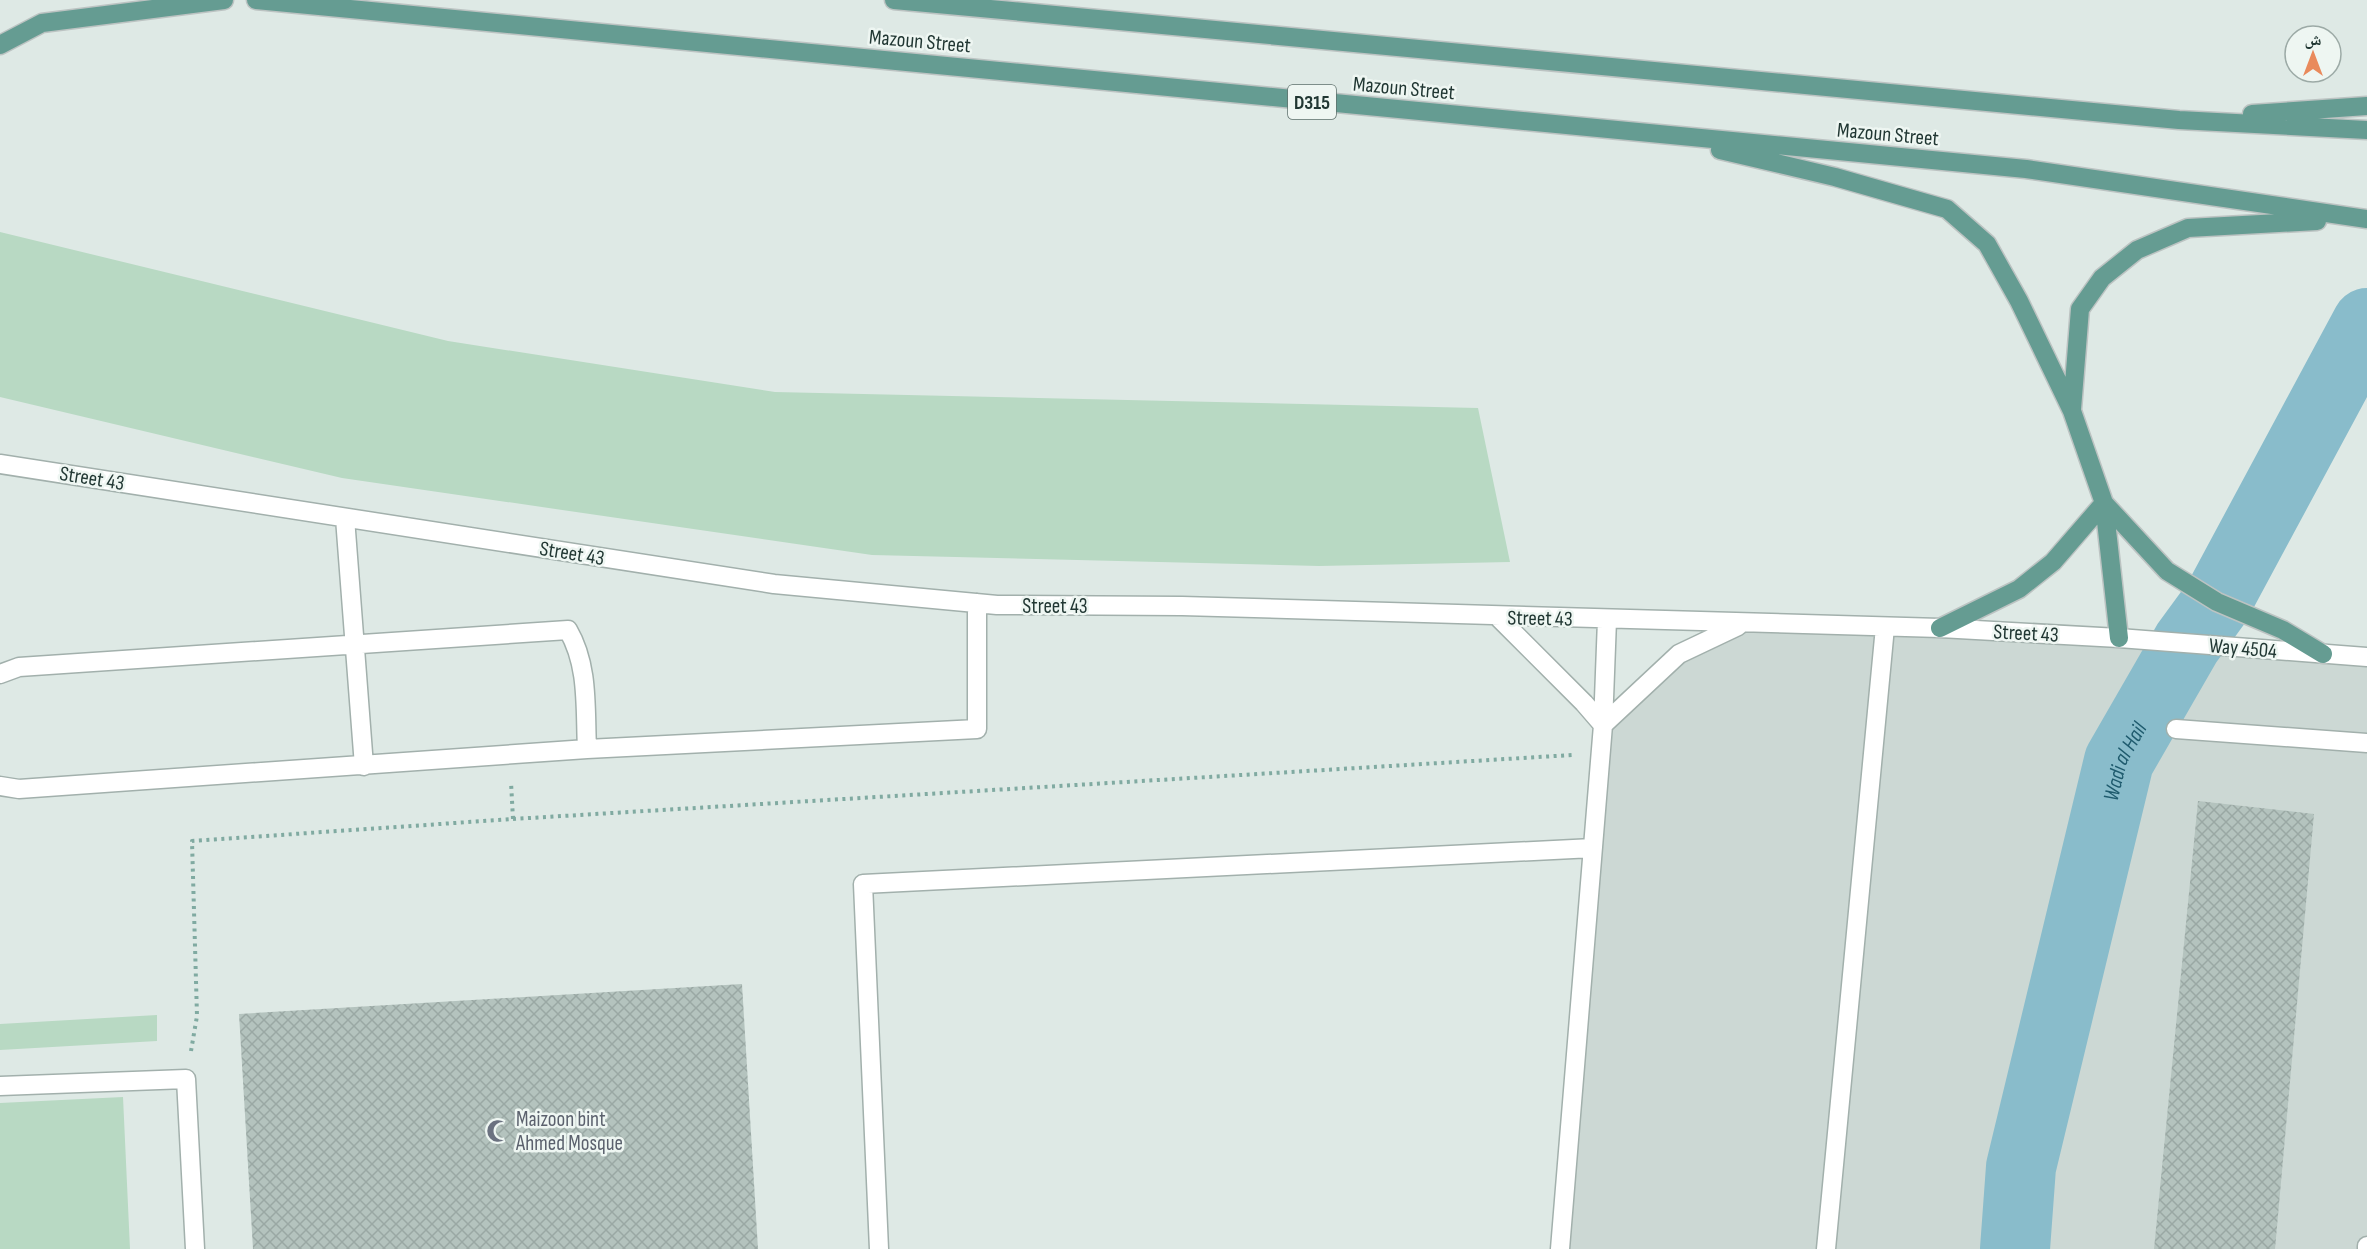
<svg xmlns="http://www.w3.org/2000/svg" width="2367" height="1249" font-family="'Sofia Sans Condensed','Noto Naskh Arabic',sans-serif">
<style>
.built{fill:#ccd8d4}
.green{fill:#b8d9c3}
.lines{fill:none;stroke-linecap:round;stroke-linejoin:round}
.river{stroke:#89bccb;stroke-width:70}
.building{fill:url(#building-cross-hatch)}
.minor-casing{stroke:#a2b0ac;stroke-width:21}
.major-casing{stroke:#bcc3c2;stroke-width:21}
.path{stroke:#80aaa1;stroke-width:4;stroke-dasharray:3 4.5;stroke-linecap:butt}
.minor{stroke:#fff;stroke-width:18}
.major{stroke:#659c92;stroke-width:18}
.labels{text-anchor:middle;stroke-width:5;stroke-linejoin:round;paint-order:stroke}
.shield{fill:#eef6f2;stroke:#5e706c;stroke-width:1.5}
.shield-label{font-size:20px;font-weight:bold;fill:#213733}
.street-label{font-size:21px;fill:#213733;stroke:#eef6f2}
.worship-label{font-size:21px;fill:#5b616d;stroke:#eef6f2;text-anchor:start}
.water-label{font-size:22px;font-style:italic;fill:#1f5b6e;stroke:#eef6f2}
</style>
<defs>
<pattern id="building-cross-hatch" width="8" height="8" patternUnits="userSpaceOnUse" patternTransform="scale(1.5)"><rect width="8" height="8" fill="#b4c3be"/><path d="M0 0l8 8M0 8l8-8" fill="none" stroke="#9aa8a4"/></pattern>
</defs>
<rect width="100%" height="100%" fill="#dee9e5"/>
<path class="built" d="M1743,624L2367,657V1249H1560L1603,725L1654,675Z"/>
<path class="green" d="M0,232L448,341L775,392L1478,408L1510,562L1319,566L872,555L342,478L0,397Z
M157,1015V1041L0,1050V1024Z
M123,1097L130,1249H0V1103Z"/>
<g class="lines">
<path class="river" id="s1" d="M2015,1249L2021,1167L2119,761L2187,643L2217,602L2367,323"/>
</g>
<path class="building" d="M2198,801L2314,814L2275,1249H2154Z
M742,984L758,1249H253L239,1014Z"/>
<g class="lines">
<g class="minor-casing">
<path id="minor" d="M0,464L774,584L997,605L1182,606L1940,628L2119,638L2367,657
M345,518L364,766
M1498,617L1584,703L1603,725
M0,674L19,667L568,630C589,666 585,708 587,749L19,789L0,786
M1603,725L1679,654L1738,626
M2176,729L2367,743
M587,749L977,729V603
M0,1086L186,1079L195,1249
M879,1249L863,884L1593,848
M1560,1249L1603,725L1607,620
M1826,1249L1885,627
M2367,1249V1246"/>
</g>
<g class="major-casing">
<path id="major" d="M256,0L2026,169L2367,219
M894,0L2179,120L2367,130
M0,45L42,23L224,0
M2252,114L2367,106
M1720,150L1835,177L1947,209L1987,244L2019,301L2072,411L2104,503L2119,638
M2072,409L2080,309L2102,278L2137,250L2188,228L2317,221
M2104,503L2167,571L2217,602L2283,630L2323,654
M1940,628L2019,589L2053,562L2104,503"/>
</g>
<path class="path" d="M513,819L1572,755
M191,1051L197,1016L192,841L513,819L511,782"/>
<use href="#minor" class="minor"/>
<use href="#major" class="major"/>
</g>
<defs>
<g id="mosque-bare" transform="scale(1.8)"><path d="M3.5-4.9A6 6 0 1 0 3.5 4.9A5 5 0 1 1 3.5-4.9Z" fill="#6b7280" stroke="#eef6f2" stroke-width="2.5" paint-order="stroke"/></g>
</defs>
<g fill-rule="evenodd">
<use href="#mosque-bare" x="498" y="1131"/>
</g>
<g class="labels">
<rect class="shield" x="1288" y="85" width="48" height="34" rx="4.5"/>
<g class="shield-label">
<text x="1312" y="109">D315</text>
</g>
<g class="street-label">
<text transform="translate(920 41) rotate(5)" y="7">Mazoun Street</text>
<text transform="translate(1404 88) rotate(5)" y="7">Mazoun Street</text>
<text transform="translate(1888 134) rotate(5)" y="7">Mazoun Street</text>
<text transform="translate(92 478) rotate(9)" y="7">Street 43</text>
<text transform="translate(572 553) rotate(9)" y="7">Street 43</text>
<text x="1055" y="613">Street 43</text>
<text transform="translate(1540 618) rotate(1)" y="7">Street 43</text>
<text transform="translate(2026 633) rotate(3)" y="7">Street 43</text>
<text transform="translate(2243 648) rotate(5)" y="7">Way 4504</text>
</g>
<g class="worship-label">
<text x="516" y="1126">Maizoon bint<tspan x="516" dy="24">Ahmed Mosque</tspan></text>
</g>
<g class="water-label">
<text dy="8" stroke="none"><textPath href="#s1" startOffset="501">Wadi al Hail</textPath></text>
</g>
</g>
<g transform="translate(2313 54)"><circle r="28" fill="#eef6f2" stroke="#9caaa6" stroke-width="1.5"/>
<path d="M0-4.5L10 22L0 15L-10 22Z" fill="#e98a5c"/>
<text y="-9" font-size="16" font-weight="bold" text-anchor="middle" fill="#213733">ش</text>
</g>
</svg>
